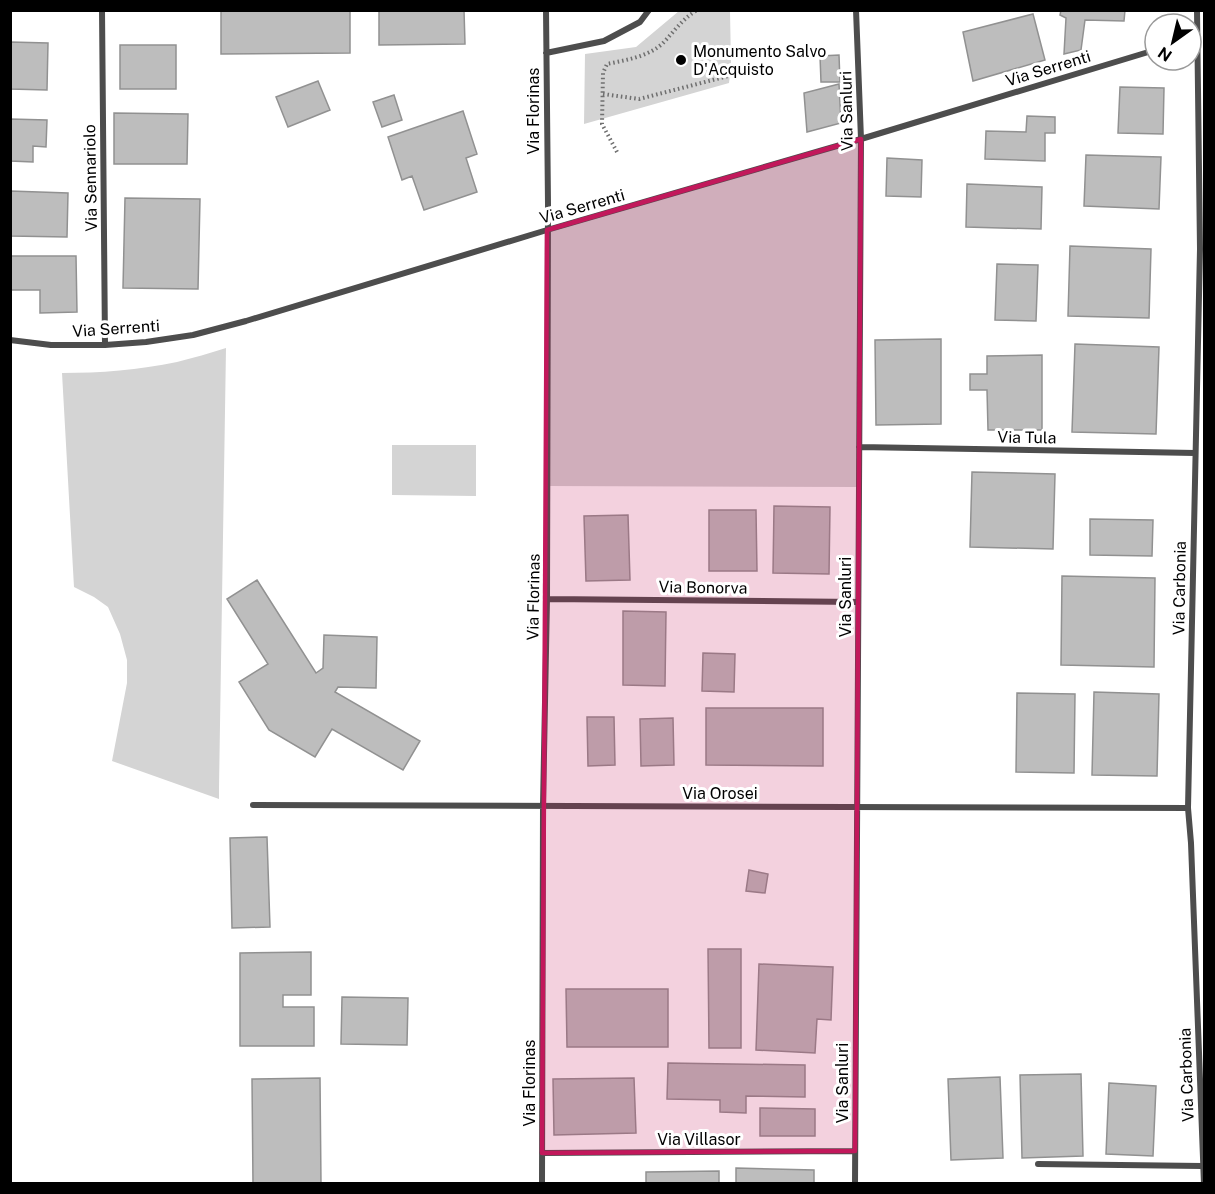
<svg xmlns="http://www.w3.org/2000/svg" width="1215" height="1194" font-family="'Public Sans',sans-serif">
<style>
.green{fill:#d4d4d4}
.building{fill:#bdbdbd;stroke:#919191;stroke-width:1.5}
.lines{fill:none;stroke-linecap:round;stroke-linejoin:round}
.path{stroke:#6f6f6f;stroke-width:4;stroke-dasharray:1.5 3;stroke-linecap:butt}
.minor{stroke:#4d4d4d;stroke-width:6}
.marked{fill:#c2185b;fill-opacity:0.2;stroke:#c2185b;stroke-width:4.5;stroke-linejoin:round}
.poi-dot{fill:#000;stroke:#fff;stroke-width:2}
.labels{text-anchor:middle;stroke-width:6;stroke-linejoin:round;paint-order:stroke}
.poi-label{font-size:16px;fill:#000;stroke:#fff;text-anchor:start}
.street-label{font-size:16px;fill:#000;stroke:#fff}
</style>
<rect width="100%" height="100%" fill="#fff"/>
<path class="green" d="M679,11H730L731,65L729,83L584,124L585,54L636,47Z
M861,139L859,487L547,486V230Z
M226,348L219,788V799L112,761L127,683V660L120,634L108,607L94,597L74,587L62,373C100,373 139,370 177,362C193,358 210,353 226,348Z
M392,445H476V496L392,495Z"/>
<path class="building" d="M221,10H350V53L221,54Z
M379,10H464L465,44L379,45Z
M1061,10H1125L1124,21L1085,20L1081,50L1064,54L1066,18L1060,15Z
M1033,14L1045,60L973,81L963,32Z
M10,42L48,43L47,90L10,89Z
M120,45H176V89H120Z
M839,55L840,82H821L820,56Z
M318,81L330,110L288,127L276,97Z
M839,84L841,123L807,132L804,93Z
M1120,87L1164,88L1163,134L1118,133Z
M394,95L402,120L382,127L373,102Z
M463,111L477,154L466,158L477,192L424,210L412,176L402,180L388,137Z
M114,113L188,114L187,164H114Z
M1027,116L1055,117V133H1045V161L985,159L986,131L1026,132Z
M10,119L47,120L46,147L33,146V162L10,161Z
M1086,155L1161,157L1159,209L1084,206Z
M887,158L922,160L921,197L886,196Z
M967,184L1042,187L1041,229L966,227Z
M10,191L68,193L67,237L10,236Z
M125,198L200,199L198,289L123,288Z
M1070,246L1151,249L1149,318L1068,316Z
M10,256H76L77,312L40,313V290H10Z
M997,264L1038,265L1036,321L995,320Z
M941,339V424L876,425L875,340Z
M1075,344L1159,347L1156,434L1072,432Z
M1042,355V430H988L987,390H970V374H987V356Z
M972,472L1055,474L1053,549L970,547Z
M774,506L830,507L829,574L773,573Z
M709,510H756L757,571H709Z
M628,515L630,580L586,581L584,516Z
M1090,519L1153,520L1152,556L1090,555Z
M1062,576L1155,578L1154,667L1061,665Z
M257,580L316,673L323,668L324,635L377,637L376,688L338,687L335,692L420,741L403,770L332,729L315,757L269,730L239,682L268,664L227,599Z
M623,611L666,612L665,686L623,685Z
M703,653L735,654L734,692L702,691Z
M1094,692L1159,694L1157,776L1092,775Z
M1017,693L1075,694L1074,773L1016,772Z
M706,708H823V766L706,765Z
M587,717H614L615,765L588,766Z
M673,718L674,765L641,766L640,719Z
M267,837L270,927L232,928L230,838Z
M749,870L768,874L765,893L746,891Z
M708,949H741V1048H709Z
M311,952V995H283V1007H314V1046H240V953Z
M759,964L833,967L831,1020L817,1019L815,1053L756,1050Z
M566,989H668V1047H567Z
M342,997L408,998L407,1045L341,1044Z
M668,1063L805,1065V1097L746,1096V1113L720,1112V1100L667,1099Z
M1081,1074L1083,1156L1022,1158L1020,1075Z
M1000,1077L1003,1158L951,1160L948,1079Z
M320,1078L321,1184H253L252,1079Z
M634,1078L636,1133L554,1135L553,1079Z
M1109,1083L1156,1086L1153,1156L1106,1154Z
M760,1108L815,1109V1136H760Z
M736,1168L814,1170V1184H736Z
M719,1171V1184H646V1172Z"/>
<g class="lines">
<path class="path" d="M603,94L639,99L736,74
M617,152L602,124L603,73L607,64C626,60 647,57 662,44C674,32 681,20 697,10"/>
<path class="minor" d="M102,10L105,345
M1197,10L1200,249L1188,808L1191,843L1204,1184
M546,53L604,41L640,22L649,10
M10,340L51,345H105L146,342L193,335L246,321L547,230L861,139L1155,50
M859,447L1195,453
M547,599L858,602
M253,805L1188,808
M542,1153L855,1151
M1038,1164L1202,1166
M542,1184L543,806L547,599L548,204L546,10
M855,1184L861,139L856,10"/>
</g>
<path class="marked" d="M861,139L855,1151L542,1153L547,230Z"/>
<circle class="poi-dot" cx="681" cy="60" r="6"/>
<g class="labels">
<g class="poi-label">
<text x="693" y="57">Monumento Salvo<tspan x="693" dy="18">D'Acquisto</tspan></text>
</g>
<g class="street-label">
<text transform="translate(1048 68) rotate(-17)" y="6">Via Serrenti</text>
<text transform="translate(533 111) rotate(-90)" y="6">Via Florinas</text>
<text transform="translate(846 111) rotate(-91)" y="6">Via Sanluri</text>
<text transform="translate(90 178) rotate(-91)" y="6">Via Sennariolo</text>
<text transform="translate(582 206) rotate(-16)" y="6">Via Serrenti</text>
<text transform="translate(116 328) rotate(-4)" y="6">Via Serrenti</text>
<text transform="translate(1027 437) rotate(1)" y="6">Via Tula</text>
<text transform="translate(703 587) rotate(1)" y="6">Via Bonorva</text>
<text transform="translate(1179 588) rotate(-89)" y="6">Via Carbonia</text>
<text transform="translate(533 597) rotate(-89)" y="6">Via Florinas</text>
<text transform="translate(845 597) rotate(-90)" y="6">Via Sanluri</text>
<text x="720" y="799">Via Orosei</text>
<text transform="translate(1186 1075) rotate(-92)" y="6">Via Carbonia</text>
<text transform="translate(529 1083) rotate(-90)" y="6">Via Florinas</text>
<text transform="translate(842 1083) rotate(-90)" y="6">Via Sanluri</text>
<text x="699" y="1145">Via Villasor</text>
</g>
</g>
<rect width="1215" height="1194" fill="none" stroke="#000000" stroke-width="24"/>
<g transform="translate(1173 42) rotate(214)"><circle r="28" fill="#ffffff" stroke="#999999" stroke-width="1.5"/>
<path d="M0-4.5L10 22L0 15L-10 22Z" fill="#000000"/>
<text y="-9" font-size="16" font-weight="bold" text-anchor="middle" fill="#000000">N</text>
</g>
</svg>
